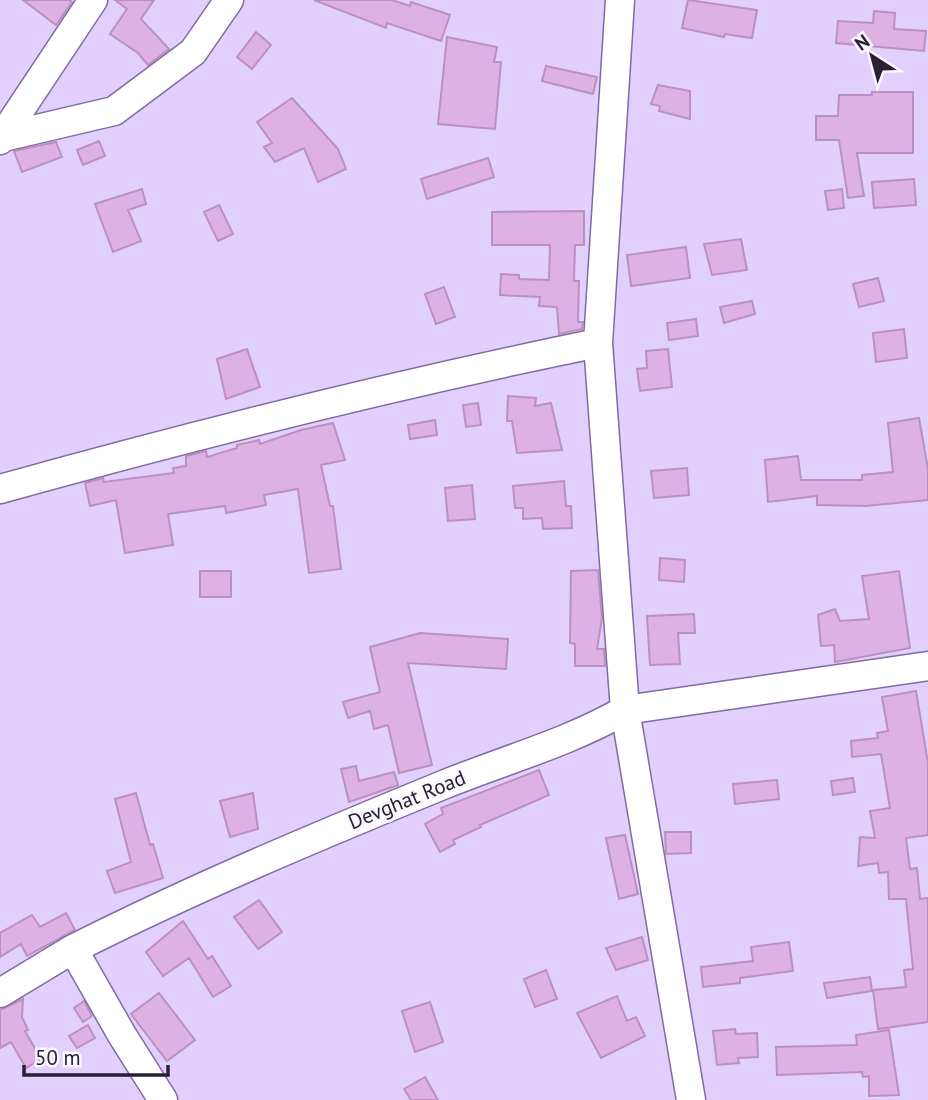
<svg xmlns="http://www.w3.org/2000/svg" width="928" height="1100" font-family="'PT Sans',sans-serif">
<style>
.building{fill:#deb1e4;stroke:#bb90c0;stroke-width:2}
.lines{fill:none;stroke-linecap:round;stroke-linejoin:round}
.minor-casing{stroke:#816ba1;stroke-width:31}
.minor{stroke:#fff;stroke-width:28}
.labels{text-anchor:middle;stroke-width:6;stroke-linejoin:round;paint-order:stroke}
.street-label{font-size:21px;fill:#292036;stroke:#faf8fe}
</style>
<rect width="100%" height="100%" fill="#e1cffe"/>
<path class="building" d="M23,0H69L72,2L56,25Z
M115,0H154L141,19L169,49L148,65L138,53L110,34L127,9Z
M314,0H392L410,6L411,2L450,15L441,41L387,23L386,28Z
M688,0L757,10L752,38L725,34L724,37L682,28Z
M874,11L895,13L894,29L926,31L924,51L836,43L838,21L873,23Z
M256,32L271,45L252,69L237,57Z
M447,37L497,47L494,62H501L495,129L438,124Z
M546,66L597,77L593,94L542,81Z
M658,85L690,91V119L659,111L660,106L651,104Z
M872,92H913V153H857L864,196L848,198L839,140H816V116H838L839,95H872Z
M292,98L338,149L346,169L318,182L304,148L275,162L264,147L272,143L257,122Z
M99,141L105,156L83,165L77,150Z
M56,142L62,157L22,172L14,151Z
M488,158L494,177L427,199L421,179Z
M914,179L916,205L874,208L872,182Z
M142,189L146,204L128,210L141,241L113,252L95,204Z
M842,189L844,208L828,210L825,191Z
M219,205L233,234L218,241L204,212Z
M584,211V245H575L574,281H579L578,322H583L582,329L559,334L557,307L539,306L540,297L500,295L501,274L519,275V279L549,280L550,245H492V212Z
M741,239L747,270L712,275L704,244Z
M686,247L690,278L631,286L627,255Z
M878,278L884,301L859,307L853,284Z
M444,287L455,317L436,324L425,294Z
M752,301L755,314L724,323L720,307Z
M696,319L698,336L669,340L667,323Z
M904,329L907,358L876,362L873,333Z
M247,349L260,387L226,399L217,359Z
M668,349L672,387L640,391L637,369L647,368L646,351Z
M508,396L536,398L535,406L551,403L562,450L517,453L512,421H507Z
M478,403L481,425L466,427L463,405Z
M919,418L928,469V500L865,506L817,505V496L768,502L765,460L798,456L801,480H862V475L893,472L888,423Z
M435,420L437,435L410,439L408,425Z
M333,423L345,460L321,465L330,506H333L341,569L309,573L298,489L264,495L266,505L226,513L225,506L168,514L173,545L125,553L116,500L90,506L85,483L103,478L104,482L174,473L173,468L186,466V456L206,451L207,457L237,448V445L259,440L260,444L301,430Z
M687,468L689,495L654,498L651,471Z
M564,481L566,506H571L572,528L543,529L542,518L523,519V508H515L513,486Z
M472,485L475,519L448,521L445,488Z
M660,558L685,560L684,582L659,580Z
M598,570L602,618L597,649H604L605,666H575V644L570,643L571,571Z
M200,571H231V597H200Z
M899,571L910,648L835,662L834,645L821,646L818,615L835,609L840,621L869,619L862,576Z
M694,614L695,633H678L680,664L650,665L647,616Z
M420,633L508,639L506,669L408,663L432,765L399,773L388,725L374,729L370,711L348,718L343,702L380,692L370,647Z
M916,691L928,763V835L906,838L910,869L917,868L920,899L928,898V1022L878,1029L873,990L906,987L904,970L913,969L906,899H889L888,872L879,873L878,863L858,866L860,837L875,838L870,811L890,808L881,754L852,757L851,741L878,738L877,733L888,731L882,697Z
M356,766L359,781L394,772L398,785L349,802L341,769Z
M539,770L549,795L480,825L481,827L453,840L455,844L440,852L425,824L443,814L441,808Z
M853,778L855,792L833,795L831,781Z
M777,780L779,799L735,804L733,784Z
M136,793L150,845L153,844L163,878L115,893L107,871L131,862L115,799Z
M253,793L258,829L230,837L220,801Z
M665,832H691V853L666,854Z
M625,835L638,894L619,899L606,838Z
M259,900L282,932L258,949L234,917Z
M66,913L75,930L27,956L21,944L0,957V933L32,915L40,927Z
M183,921L208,959L212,956L231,986L213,997L189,958L163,976L146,952Z
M642,937L648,960L616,970L606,948Z
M789,942L793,971L740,978V983L703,987L701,967L753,961L751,947Z
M546,970L557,999L535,1007L524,979Z
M870,977L872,991L827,998L824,983Z
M159,993L195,1040L167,1061L131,1014Z
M617,996L627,1021L636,1017L645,1036L601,1058L577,1013Z
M23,999L22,1017L28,1030L25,1031L41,1059L26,1068L11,1042L0,1048V1010Z
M84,1001L92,1016L83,1022L74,1008Z
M430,1002L443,1042L415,1052L402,1011Z
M88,1025L95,1038L77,1048L69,1036Z
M735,1029L736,1034L757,1033L758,1057L738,1058L739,1063L717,1065L713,1031Z
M889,1030L899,1095L869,1096V1076L863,1077L862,1072L777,1075L776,1047L857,1045L856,1035Z
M425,1077L438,1100H411L404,1089Z"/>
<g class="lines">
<g class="minor-casing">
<path id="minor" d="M620,0L598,343L625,710L691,1100
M3,137L114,111L193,52L229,0
M0,140L93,0
M0,489C198,434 397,384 598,343
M0,993L73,949
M163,1100L122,1035L73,949C194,888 318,836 443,785C504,760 568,743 625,710L928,666"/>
</g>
<use href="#minor" class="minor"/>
</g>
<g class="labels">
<g class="street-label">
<text transform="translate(407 800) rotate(-22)" y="7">Devghat Road</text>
</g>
</g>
<g transform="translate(872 56) rotate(324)" stroke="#faf8fe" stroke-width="5" paint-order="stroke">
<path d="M0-5L12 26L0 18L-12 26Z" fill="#292036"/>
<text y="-10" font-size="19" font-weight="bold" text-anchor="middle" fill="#292036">N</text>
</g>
<path d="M24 1065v10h144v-10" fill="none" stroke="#292036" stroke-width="3.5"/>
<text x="35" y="1065" font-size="21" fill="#292036" stroke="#faf8fe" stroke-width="5" paint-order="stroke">50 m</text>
</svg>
